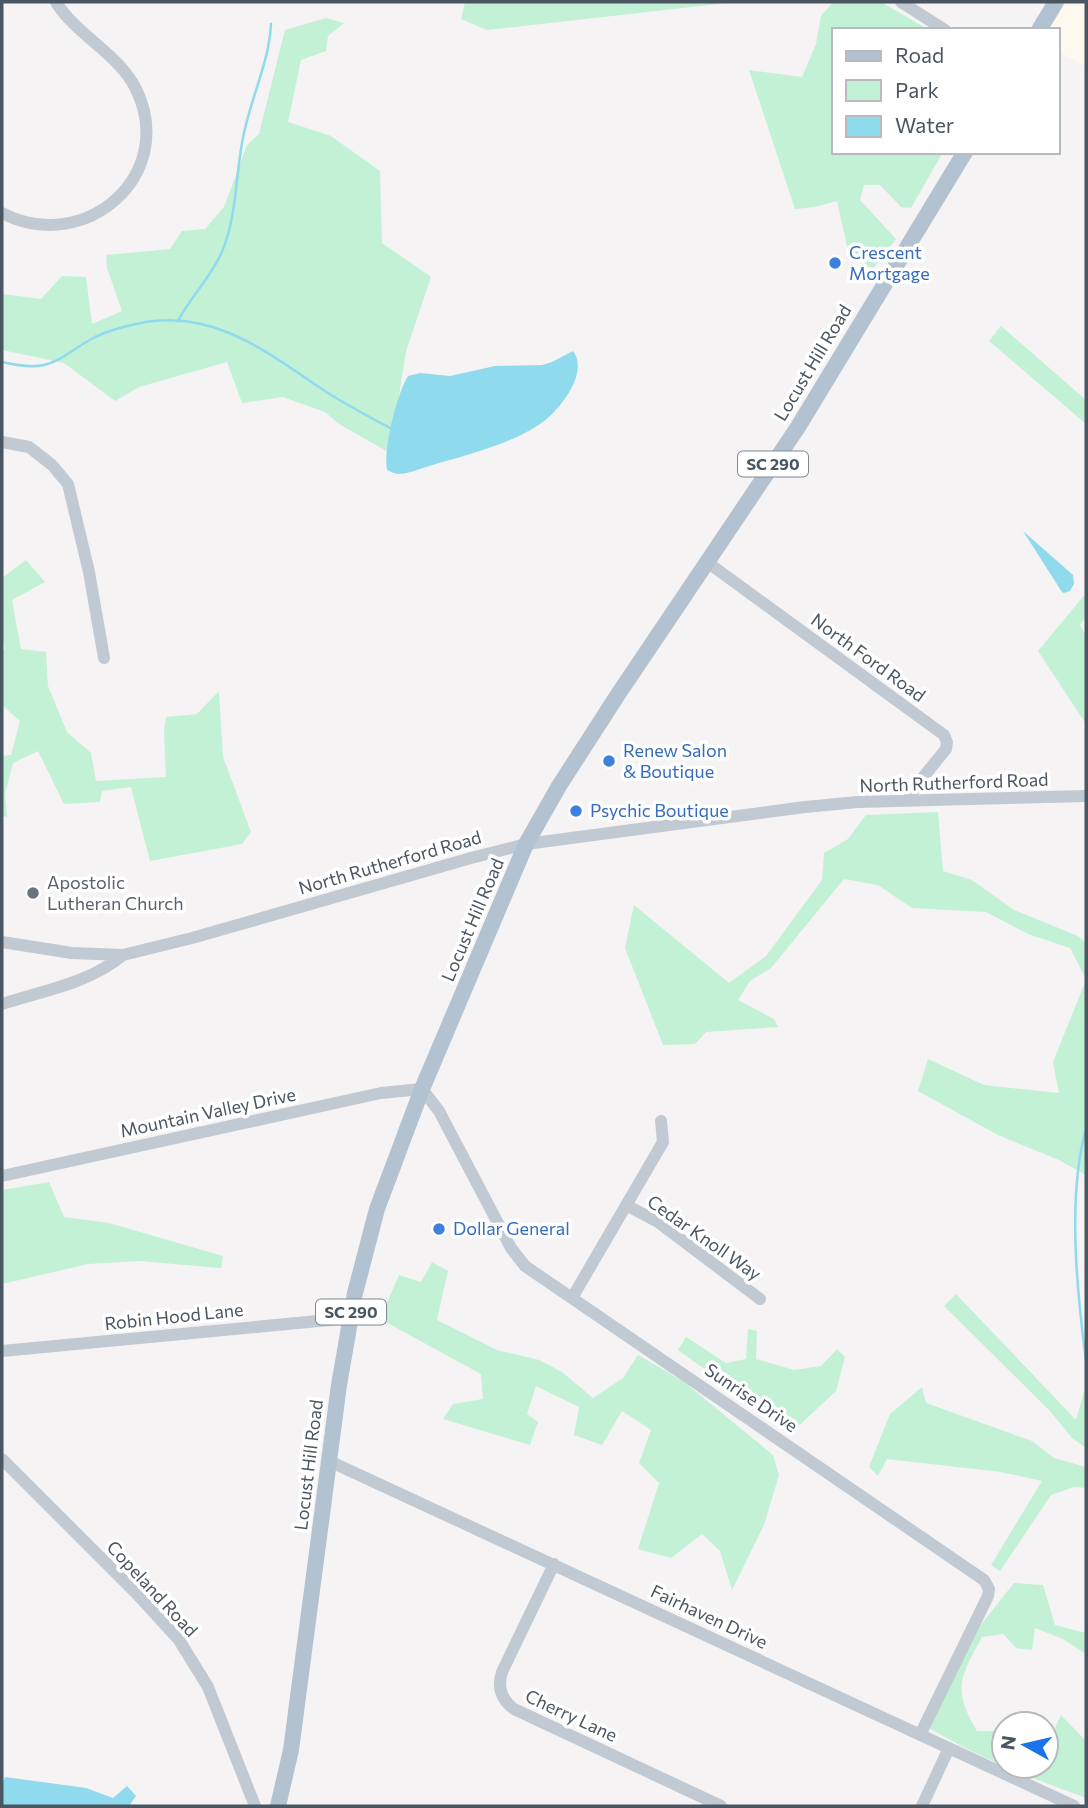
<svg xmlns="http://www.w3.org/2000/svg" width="1088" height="1808" font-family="Commissioner,sans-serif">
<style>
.commercial{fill:#fdf9ef}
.green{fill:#c3f1d5}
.water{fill:#90daee}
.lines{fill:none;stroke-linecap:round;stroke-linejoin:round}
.stream{stroke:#90daee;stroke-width:2.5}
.minor{stroke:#c1cad2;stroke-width:12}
.major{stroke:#b3c2d1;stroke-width:16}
.shop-dot{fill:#3f7fe0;stroke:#fff;stroke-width:2.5}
.worship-dot{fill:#6b7280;stroke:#fff;stroke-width:2.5}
.labels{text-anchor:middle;stroke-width:7;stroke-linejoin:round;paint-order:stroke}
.shield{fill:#fff;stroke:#808990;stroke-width:2}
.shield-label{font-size:16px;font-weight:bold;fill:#4a5661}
.shop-label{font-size:18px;fill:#366cbe;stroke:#fff;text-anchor:start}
.street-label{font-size:18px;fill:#4a5661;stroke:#fff}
.worship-label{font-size:18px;fill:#5b616d;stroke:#fff;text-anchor:start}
</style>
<rect width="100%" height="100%" fill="#f5f3f3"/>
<path class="commercial" d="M1060,2H1086V67L1058,51V30H1043Z"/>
<path class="green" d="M465,2H727V3L487,30L461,19Z
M833,2H881L929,30H834V152H943L911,208L901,207L880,185H864L860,200L896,239L872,270L847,246L837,201L815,207L795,209L749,70L802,77L816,44L821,16Z
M326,18L344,23L328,36L326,51L301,60L288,122L331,136L380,171L382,243L431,277L406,351L390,453L339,424L325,412L283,397L242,403L227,362L139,387L115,401L64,363L2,350V294L41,299L62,276L86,277L92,324L122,311L107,268L106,255L170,249L182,231L205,229L224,207L247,145L259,134L285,30Z
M1001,326L1086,400V424L989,341Z
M26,560L45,582L12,600L21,649L46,652L48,686L67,732L91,753L96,781L166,777L164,732L166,717L197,714L219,691L223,757L251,832L242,844L150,861L131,787L102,791L100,802L64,804L38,751L13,763L5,793L7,817L2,816V756L11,755L20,721L2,705V650L5,649L2,635V578Z
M1086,593V616L1080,625L1086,636V724L1038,651Z
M938,812L943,871L972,880L1014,910L1078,936L1086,943V979L1070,948L1028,934L986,912L912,908L878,885L844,879L771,968L750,981L738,1000L774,1019L778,1027L706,1032L695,1044L663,1045L625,948L634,905L729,983L766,956L822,880L824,853L848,839L866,815Z
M1086,980V1175L1059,1160L998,1135L918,1091L928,1059L984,1085L1059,1093L1053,1062Z
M49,1182L64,1217L109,1223L223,1256L221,1268L139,1261L88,1264L2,1284V1190Z
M432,1262L448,1271L437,1320L497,1350L539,1360L562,1372L593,1398L623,1378L638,1355L684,1382L773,1455L779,1475L764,1525L732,1590L720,1551L702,1534L671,1558L638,1549L659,1483L639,1463L651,1430L622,1411L602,1445L574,1435L579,1407L536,1386L527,1414L538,1422L530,1445L443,1419L453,1404L483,1399L481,1374L380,1319L399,1275L421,1282Z
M956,1294L1076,1420L1086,1385V1448L1072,1438L1050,1411L944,1306Z
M748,1329L757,1331L756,1359L794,1370L821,1366L837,1349L845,1357L836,1391L792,1432L678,1350L686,1337L726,1363L746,1359Z
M922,1387L926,1403L1032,1441L1054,1458L1086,1467V1488L1074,1487L1051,1495L1000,1571L991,1565L1042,1481L1001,1472L887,1459L878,1476L869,1467L890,1414Z
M1014,1583L1043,1585L1055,1625L1086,1633V1654L1063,1639L1035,1628L1032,1650L1016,1648L1003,1634L982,1637C960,1678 952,1689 977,1731H1004V1766H1046V1747L1061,1715L1086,1741V1798C1032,1778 979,1758 929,1728L979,1627Z"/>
<path class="water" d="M573,351C588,371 565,402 549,417C521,442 466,455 429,466C420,469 407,474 398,474C396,474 389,471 387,470C383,450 397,393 408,376L420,373L450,376L495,366L542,365L552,362Z
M1023,531L1073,575L1074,584L1070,591L1064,593L1062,592Z
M5,1777L86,1788L113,1798L127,1786L136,1796L129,1806H2V1784Z"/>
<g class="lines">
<path class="stream" d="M178,321C191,296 209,280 221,254C238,216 235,172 244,133C252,95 269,62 271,24
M2,362C53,374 55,359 95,337C108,331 122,327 136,324C214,306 270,355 331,395C351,407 371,418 392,429
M1086,1129C1067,1196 1077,1292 1086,1361"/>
<path class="minor" d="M901,2L945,30
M2,213C85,256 178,175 136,89C118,53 77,36 56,2
M2,442L29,447L52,465L68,484L89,572L104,658
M707,562L944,735L947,742L946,749L916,786L908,800
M2,942L72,953L123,955L192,938L471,858L526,844L805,807L858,802L1086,796
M2,1004C42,991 90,983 123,955
M2,1176L381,1093L422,1089L439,1111L511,1248L525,1266L984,1580L989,1589L988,1596L920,1735
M628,1206L658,1222L760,1299
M572,1298L663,1142L661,1121
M2,1351L350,1318
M2,1459L136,1593L179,1640L208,1687L255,1806
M329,1461L1074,1806
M554,1564L502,1672C497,1687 501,1699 514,1709L721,1806
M922,1806L949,1748"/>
<path class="major" d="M1039,30L1056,2
M278,1806L291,1750L339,1385L355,1293L377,1209L422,1089L526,844L559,786L617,696L798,427L965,152"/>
</g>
<g class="shop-dot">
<circle cx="835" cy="263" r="7"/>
<circle cx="609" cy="761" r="7"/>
<circle cx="576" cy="811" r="7"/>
<circle cx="439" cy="1229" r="7"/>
</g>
<circle class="worship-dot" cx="33" cy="893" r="7"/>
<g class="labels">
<g class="shield">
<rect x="738" y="451.5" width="70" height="25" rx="5"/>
<rect x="316" y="1299.5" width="70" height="25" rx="5"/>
</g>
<g class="shield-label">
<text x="773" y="470">SC 290</text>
<text x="351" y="1318">SC 290</text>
</g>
<g class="shop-label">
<text x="849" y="259">Crescent<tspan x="849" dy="21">Mortgage</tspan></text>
<text x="623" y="757">Renew Salon<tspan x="623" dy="21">&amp; Boutique</tspan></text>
<text x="590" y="817">Psychic Boutique</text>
<text x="453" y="1235">Dollar General</text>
</g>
<g class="street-label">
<text transform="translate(813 363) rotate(-59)" y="6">Locust Hill Road</text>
<text transform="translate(868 658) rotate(36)" y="6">North Ford Road</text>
<text transform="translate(954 783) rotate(-2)" y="6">North Rutherford Road</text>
<text transform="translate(390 863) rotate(-16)" y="6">North Rutherford Road</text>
<text transform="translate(473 920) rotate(-67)" y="6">Locust Hill Road</text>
<text transform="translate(208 1113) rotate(-12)" y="6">Mountain Valley Drive</text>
<text transform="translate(704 1238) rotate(35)" y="6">Cedar Knoll Way</text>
<text transform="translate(174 1317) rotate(-6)" y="6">Robin Hood Lane</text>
<text transform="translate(751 1398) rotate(34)" y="6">Sunrise Drive</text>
<text transform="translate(309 1465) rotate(-83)" y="6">Locust Hill Road</text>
<text transform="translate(152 1589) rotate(47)" y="6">Copeland Road</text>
<text transform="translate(709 1617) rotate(25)" y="6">Fairhaven Drive</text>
<text transform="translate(571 1716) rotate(25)" y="6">Cherry Lane</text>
</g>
<g class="worship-label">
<text x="47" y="889">Apostolic<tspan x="47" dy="21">Lutheran Church</tspan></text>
</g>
</g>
<rect width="1088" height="1808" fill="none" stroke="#4a5661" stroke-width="7"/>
<rect x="832" y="28" width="228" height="126" fill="#ffffff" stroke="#b7bbc0" stroke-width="2"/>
<rect x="846" y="51" width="35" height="10" fill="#b3c2d1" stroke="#b7bbc0" stroke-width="2"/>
<text x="895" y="63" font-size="21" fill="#4a5661">Road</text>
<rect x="846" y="80" width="35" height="21" fill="#c3f1d5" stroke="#b7bbc0" stroke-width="2"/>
<text x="895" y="98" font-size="21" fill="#4a5661">Park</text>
<rect x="846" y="116" width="35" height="21" fill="#90daee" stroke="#b7bbc0" stroke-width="2"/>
<text x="895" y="133" font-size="21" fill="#4a5661">Water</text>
<g transform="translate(1025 1745) rotate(278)"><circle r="33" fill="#ffffff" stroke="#b7bbc0" stroke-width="2"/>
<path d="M0-5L12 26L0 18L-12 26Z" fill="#1a73e8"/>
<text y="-10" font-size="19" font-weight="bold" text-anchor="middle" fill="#4a5661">N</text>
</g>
</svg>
